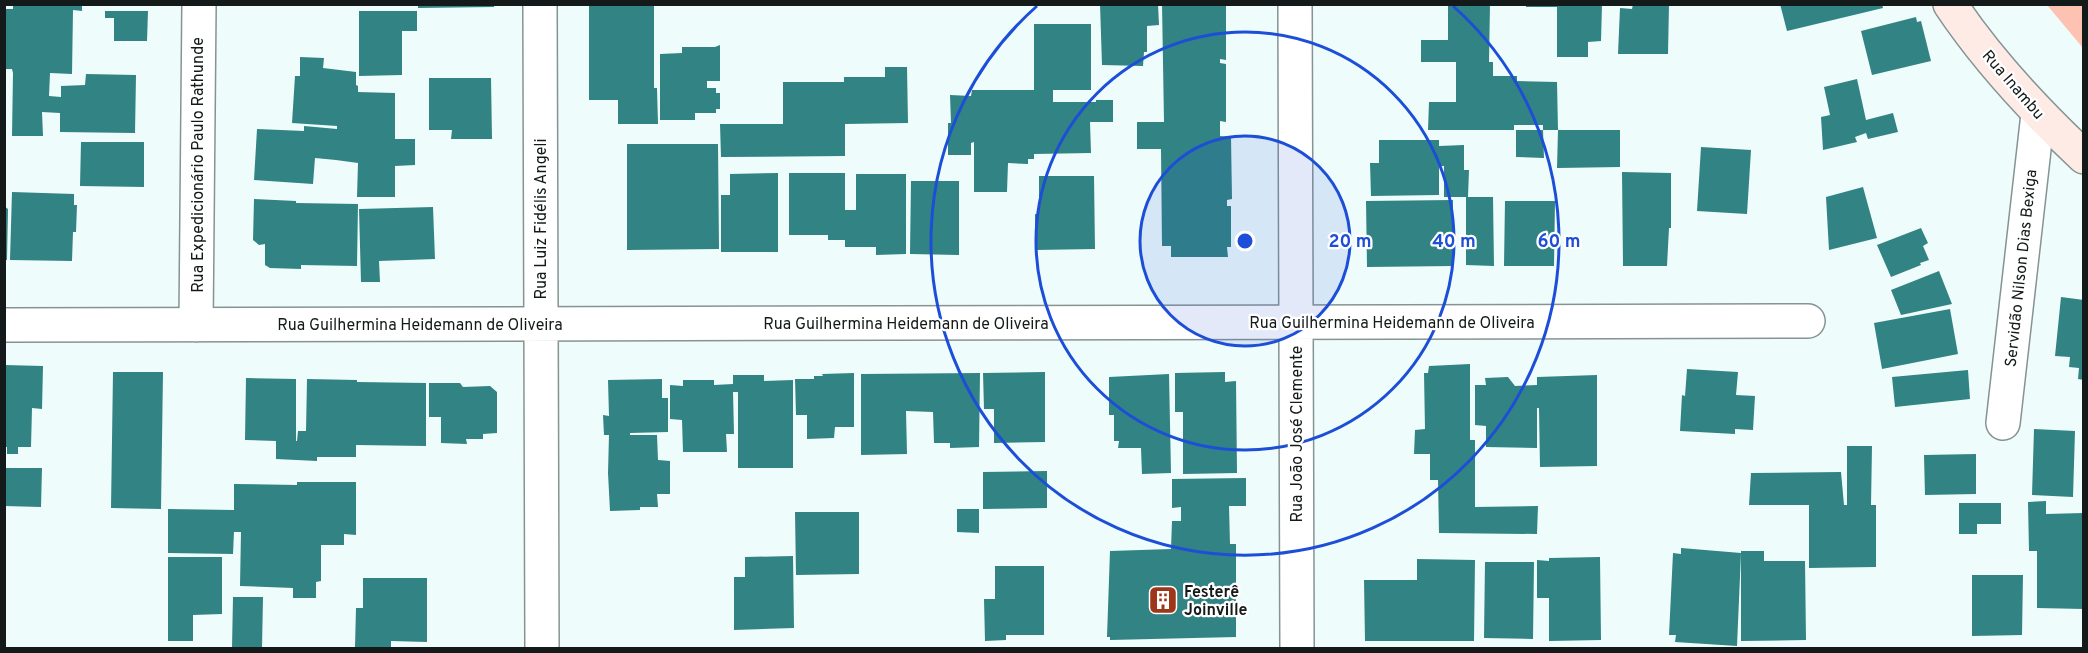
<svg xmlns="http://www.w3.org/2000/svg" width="2088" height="653" font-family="Overpass,sans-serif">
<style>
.green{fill:#fdc2b2}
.building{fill:#328383}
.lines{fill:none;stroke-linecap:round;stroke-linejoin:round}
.street-casing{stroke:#869393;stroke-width:36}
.secondary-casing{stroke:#869393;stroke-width:36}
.street{stroke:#fff;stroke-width:33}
.secondary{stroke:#feebe6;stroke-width:33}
.ring{fill:none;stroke:#1d4ed8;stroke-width:3}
.labels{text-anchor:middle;stroke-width:4.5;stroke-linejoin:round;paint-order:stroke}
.street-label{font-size:16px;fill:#141919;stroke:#fff}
.poi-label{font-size:16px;font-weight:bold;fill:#141919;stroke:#fff;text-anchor:start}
.centre{fill:#1d4ed8;stroke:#fff;stroke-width:3}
.ring-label{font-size:18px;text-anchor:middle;font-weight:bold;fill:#1d4ed8;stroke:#fff;stroke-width:4.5;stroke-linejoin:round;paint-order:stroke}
</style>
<rect width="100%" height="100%" fill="#eefcfb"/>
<path class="green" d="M2047,5H2083V48Z"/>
<path class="building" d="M13,4H82V11L73,10L72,74L50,73L49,96L61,97V86L85,85L86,74L136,75L135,133L60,132V113L42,112L43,136H12L13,73L12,69H4V9H13Z
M418,4H494V7L418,8Z
M589,4H654V88H657L658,124H618V100H589Z
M1100,4H1158L1159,25L1147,26V52H1144L1143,66L1102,65Z
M1162,4H1226V60L1220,59V63L1226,64V122L1220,121V136L1231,137L1232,199L1227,200V206H1231V247H1227L1228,257H1171V246H1162L1161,149H1137V122H1164Z
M1448,4H1490L1489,62H1493V76H1517V81L1557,82L1558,130H1543V125H1514V130H1428L1429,102H1456V62H1421V40H1448Z
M1633,4H1669L1668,54H1618L1620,8L1632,9Z
M1780,4H1882L1883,8L1787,31Z
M1526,5H1602L1601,41L1588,42V57H1557V7H1526Z
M105,11H148L147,41H114V18H105Z
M359,11H417V31H402V75L359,76Z
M1916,17L1917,22L1921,21L1931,61L1872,75L1861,31Z
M1034,24H1091V90H1053V102H1096V100H1113V122H1090L1091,153L1034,154V159H1028V164L1008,163L1007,192H974V142L971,143V155H948V123H951L950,95L971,96L972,90H1034Z
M720,45V81H707V88H716V93H720V109H716V113H695V120H660V54L682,53V47H715Z
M300,57L324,58L323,68L356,72V85L358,86V92L395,93V139H415V165L395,166V197H357L358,163L336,160L315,158L313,184L254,180L257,129L304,131V126L337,129V126L292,123L295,76H300Z
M885,67H907L908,123L845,124V156L721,157L720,124H783V82H844V77H885Z
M429,78H491L492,139H451L452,130H429Z
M1857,79L1866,120L1893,113L1898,132L1868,139L1866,133L1855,137L1857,142L1823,150L1821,117L1830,115L1824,87Z
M1516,130H1543L1544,158L1516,157Z
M1558,130H1620V167L1557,168Z
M1379,140H1439V146L1464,145V170H1469L1468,197H1444V166H1439V195L1371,196L1370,163H1379Z
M81,142H144V187L80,186Z
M627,144H718L719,249L627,250Z
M1701,147L1751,150L1747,214L1697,211Z
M1622,172L1671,173V228H1669L1667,266H1623Z
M778,173V252H721V195H730V174Z
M789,173H845V210H856V174H906V254L876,255V247H845V240H828V235H789Z
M1039,176H1094L1095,249L1035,250V214H1039Z
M911,181H959V255L910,254Z
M1863,187L1877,238L1829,250L1826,197Z
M12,192L74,194V205H77L76,232H73L72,261L10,260Z
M1466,197H1493L1494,266L1466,265Z
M254,199L296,201V203L358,204L357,266L301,265V269L270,268L265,265V244L259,245L253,240Z
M1453,200V266L1367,267L1366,201Z
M1505,201H1555L1554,266H1504Z
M4,206L8,209L7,260H4Z
M433,207L435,259L379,261L380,282H361L359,209Z
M1921,228L1928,243L1923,246L1929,260L1920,263L1921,265L1891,277L1877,245Z
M1939,271L1952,304L1901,315L1891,290Z
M2061,297L2084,300V380L2078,379L2079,368L2069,367L2070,357L2055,356Z
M1950,309L1958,354L1882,369L1874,323Z
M1470,364V440H1475V507L1538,506L1537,534L1439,533L1438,480H1430V454H1414L1415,430L1425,429L1424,373H1428L1429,366Z
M5,365L43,366L42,409L32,408L31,447H18V454H7V447H5Z
M1687,369L1738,372L1736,395L1755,396L1753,430L1735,429V434L1680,431L1682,395L1685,396Z
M1968,370L1970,399L1895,407L1892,377Z
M113,372H163L161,509L111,508Z
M1045,372V442L994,443V409H984L983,373Z
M1225,372V382L1236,381L1237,473L1183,474V412H1175V373Z
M854,373V427H835L834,438L807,439V415H796L795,379H814V376H823L822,374Z
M980,373L979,447L950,448V443H934L933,412L906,411L907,454L861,455V374Z
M1169,374L1171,473L1142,474L1141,448H1118L1119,441H1114V415H1109V377Z
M733,375H764V381L793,380V468H738V392H733L734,434H726L727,452H683L682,420L670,419V385L683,386V380H714V385L733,384Z
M1597,375V466L1540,467L1539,408H1537V448L1486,447V426L1475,425V385H1486L1485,378L1508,377L1515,386L1537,385V377Z
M246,378L296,379V441H297L298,431H306L307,379L357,380V382L426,383V446L356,445V457H317V461L276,459V441L245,440Z
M662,379V398H668V432L630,433V435H657L658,460L670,461V494H657L658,507H640V510L610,511L608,473L609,435H604L603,415L609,416L608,380Z
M429,383H460L463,387L490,386L497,392V433L483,434V439H466L467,444L441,443V417H429Z
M2034,429L2075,431L2073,497L2032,495Z
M1847,446H1872L1871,505H1876V567L1809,568V505H1749L1751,473L1841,472L1844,505H1847Z
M1976,454V494L1925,495L1924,455Z
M4,468H42L41,507L4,506Z
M1047,471V508L983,509V472Z
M1246,478V506H1229L1230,544H1236V637L1110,640V637H1107L1110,551L1171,549L1172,521H1181V507L1172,508V479Z
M297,482H356V535L344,534V545H321V581L316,582V598H293V588L240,586L241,532H234L233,554L168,553V509L234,510V484L297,485Z
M2046,501V514L2084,513V609L2037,608V551H2029L2028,502Z
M1959,503H2001V524H1977V534H1959Z
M957,509H979V533L957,532Z
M795,512H859V574L796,575Z
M1681,548L1741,553L1737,646L1675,642L1676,635H1669L1673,553L1681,554Z
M1741,551H1764V561H1805L1806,640L1741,641Z
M793,556L794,628L734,630V577H745V557Z
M168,557H222V614L193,615V641H168Z
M1600,557L1601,640L1549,641V598H1537V560L1549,561V558Z
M1417,559L1475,560L1474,641H1365L1364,580H1417Z
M1485,562H1534L1533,639L1484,638Z
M995,566H1044V635H1006V640L985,641L984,599H995Z
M1972,575H2023L2022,635L1972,636Z
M363,578H427V642L391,641V648L355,647L356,608H363Z
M233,597H263L262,648H232Z"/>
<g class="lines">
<g class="street-casing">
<path id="street" d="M540,4L542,648
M1295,4L1297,648
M4,325L1808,321
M196,325L199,4
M2003,423L2038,114"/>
</g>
<g class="secondary-casing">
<path id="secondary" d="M1950,4C1988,61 2035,111 2084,157"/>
</g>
<use href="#street" class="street"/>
<use href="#secondary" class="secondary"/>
</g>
<circle cx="1245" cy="241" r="105" fill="#1d4ed8" fill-opacity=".12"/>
<g class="ring">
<circle cx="1245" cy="241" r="105"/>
<circle cx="1245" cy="241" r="209"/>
<path d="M1453 6A314 314 0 1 1 1037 6"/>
</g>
<defs>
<g id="building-square" transform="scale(1.5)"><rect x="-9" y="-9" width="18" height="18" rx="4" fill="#9e361a" stroke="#fff"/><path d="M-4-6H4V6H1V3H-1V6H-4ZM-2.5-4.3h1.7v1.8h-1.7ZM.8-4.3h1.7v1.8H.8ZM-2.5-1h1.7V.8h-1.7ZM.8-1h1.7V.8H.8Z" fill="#fff"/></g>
</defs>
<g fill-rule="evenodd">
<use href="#building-square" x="1163" y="600"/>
</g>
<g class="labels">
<g class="street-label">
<text transform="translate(2014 84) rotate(49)" y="6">Rua Inambu</text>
<text transform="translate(197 165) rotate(-90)" y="6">Rua Expedicionário Paulo Rathunde</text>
<text transform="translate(540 219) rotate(-90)" y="6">Rua Luiz Fidélis Angeli</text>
<text transform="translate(2020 268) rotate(-84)" y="6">Servidão Nilson Dias Bexiga</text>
<text x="1392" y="328">Rua Guilhermina Heidemann de Oliveira</text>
<text x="906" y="329">Rua Guilhermina Heidemann de Oliveira</text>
<text x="420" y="330">Rua Guilhermina Heidemann de Oliveira</text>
<text transform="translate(1296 434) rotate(-90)" y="6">Rua João José Clemente</text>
</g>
<g class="poi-label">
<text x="1184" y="597">Festerê<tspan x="1184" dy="18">Joinville</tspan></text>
</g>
</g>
<circle cx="1245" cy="241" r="9" class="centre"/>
<g class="ring-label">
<text x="1350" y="247">20 m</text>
<text x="1454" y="247">40 m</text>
<text x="1559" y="247">60 m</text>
</g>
<rect width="2088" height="653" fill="none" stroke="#141919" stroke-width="12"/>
</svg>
